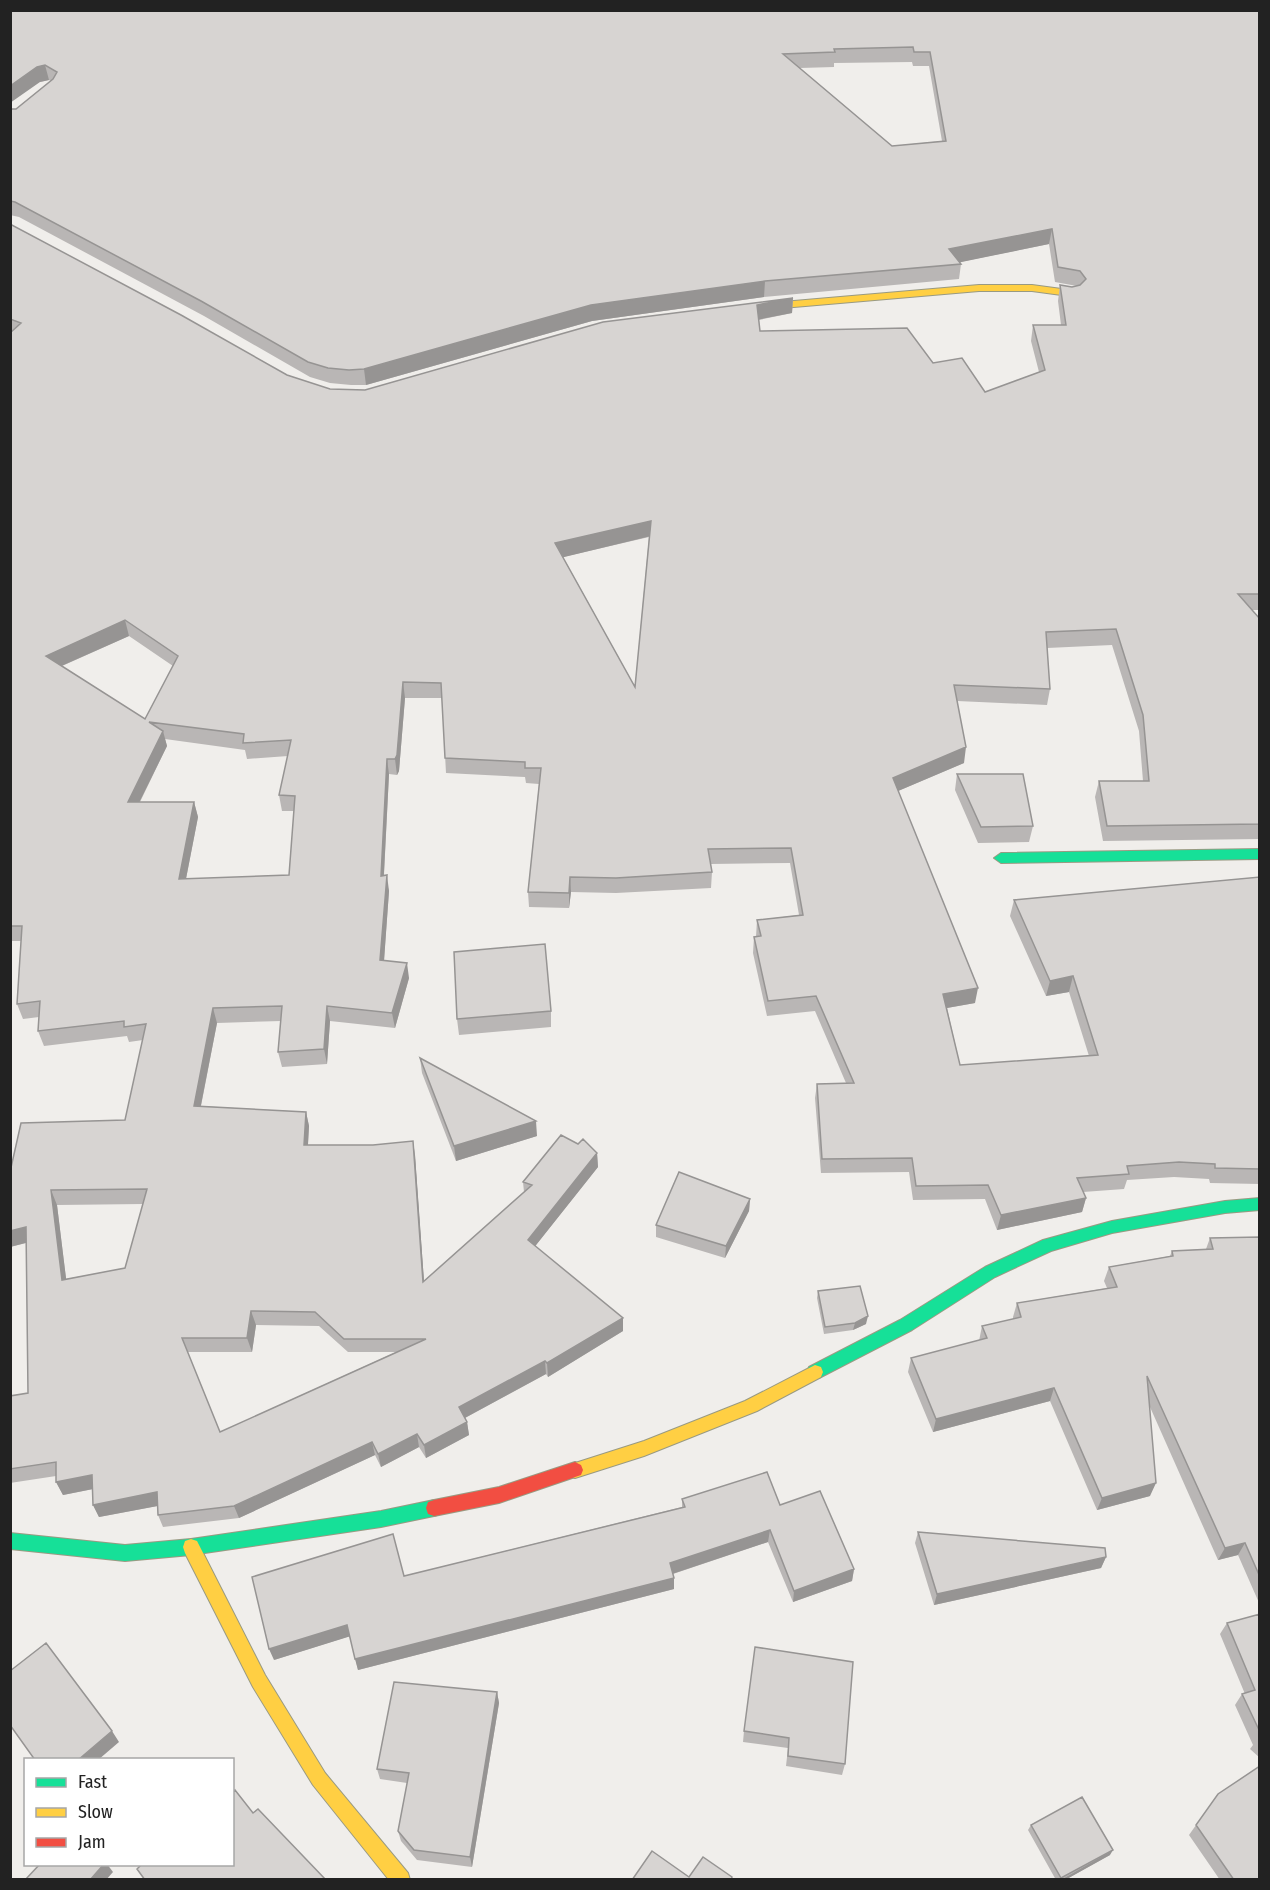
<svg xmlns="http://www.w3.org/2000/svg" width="1270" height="1890" font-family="'Fira Sans Condensed',sans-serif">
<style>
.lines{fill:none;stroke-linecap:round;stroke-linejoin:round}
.fast-casing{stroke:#999a82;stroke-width:2}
.slow-casing{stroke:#999a82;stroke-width:2}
.jam-casing{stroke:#999a82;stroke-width:2}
.fast{fill:#16e098;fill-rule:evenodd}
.slow{fill:#ffcf43;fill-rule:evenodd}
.jam{fill:#f24e42;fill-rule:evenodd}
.wall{fill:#b9b6b5;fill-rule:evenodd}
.shaded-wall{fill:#969493}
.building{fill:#d7d4d2;stroke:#969493;stroke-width:1.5;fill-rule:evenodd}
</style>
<rect width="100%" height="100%" fill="#f0eeeb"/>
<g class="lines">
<g class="fast-casing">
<path id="fast" d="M1260,849V859L1001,863L994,858L1001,853Z
M1260,1198V1210L1225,1213L1112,1233L1051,1251L995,1277L912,1330L821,1377L815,1379L809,1377L807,1372L809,1367L900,1320L985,1267L1043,1240L1112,1221L1225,1201Z
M434,1500L440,1502L442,1508L440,1514L434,1516L381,1527L191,1555L125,1561L10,1549V1533L125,1545L191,1539L381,1511Z"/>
</g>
<g class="slow-casing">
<path id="slow" d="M979,285H1032L1069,290L1074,293L1069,296L1032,291H979L747,311L742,308L747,305Z
M815,1365L821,1367L823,1372L821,1377L757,1411L644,1456L575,1478L569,1475L567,1470L569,1465L644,1441L745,1401Z
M191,1539L197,1541L265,1675L325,1773L408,1873L410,1880H389L313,1785L253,1687L185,1553L183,1547L185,1541Z"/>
</g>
<g class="jam-casing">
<path id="jam" d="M575,1462L581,1465L583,1470L581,1475L499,1503L434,1516L428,1514L426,1508L428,1502L434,1500L499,1487Z"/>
</g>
<use href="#fast" class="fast"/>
<use href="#slow" class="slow"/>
<use href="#jam" class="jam"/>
</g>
<path class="wall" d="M10,10H1260V610H1252L1260,619V839L1103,841L1095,797L1099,781H1143L1139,731L1112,645L1047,648L1050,689L1047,705L957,701L964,763L898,791L975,1003L947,1008L960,1065L1089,1056L1069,992L1046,996L1010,916L1014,900L1260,877V1184L1210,1183L1209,1179L1174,1177L1127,1180L1124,1189L1083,1192L1086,1198L1082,1212L997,1230L985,1199L913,1200L909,1172L821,1173L815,1098L817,1084L846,1083L815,1011L767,1016L753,953L754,937H756L757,920L799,915L790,863L710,864L712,872L711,888L616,893L571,892L569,908L529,907L528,892L539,784L526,783L525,777L446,773L442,698H405L399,771L397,775L389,774L384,875L389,891L384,960L409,978L395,1028L330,1021L327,1064L282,1067L278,1052L281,1021L217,1023L201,1106L306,1112L309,1126L308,1145L415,1155L424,1281L524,1192L523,1182L578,1144L597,1153L598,1167L535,1246L623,1331L548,1377L546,1374L465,1418L467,1422L469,1435L426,1458L419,1447L381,1467L375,1455L239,1518L163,1527L158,1515L157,1506L99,1517L93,1505V1489L63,1495L56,1482V1476L10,1483V1396L28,1393L26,1243L10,1247V1172L125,1120L143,1040L129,1042L127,1036L44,1046L38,1031L39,1017L23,1019L17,1004L21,941H10V224L287,375L330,389L365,390L793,298L792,313L759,320L760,331L933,363L985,392L1039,372L1031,341L1033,325H1061L1058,301L1060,285L1072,287L1077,286L1055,282L1049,244L960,262L961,264L959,279L764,297L592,321L366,385H351L330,383L310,377L204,316L19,217L10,215V109H16L51,81L49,80L40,82ZM912,62L913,66H929L942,141L892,146L800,68L834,67V63ZM649,537L635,687L563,557ZM129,636L173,666L145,719L62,666ZM165,739L245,750L247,759L288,756L279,795L282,811H294L289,875L186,879L198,817L194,802H140L167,746ZM143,1204L125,1268L66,1279L57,1205ZM256,1325L319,1326L348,1352H396L220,1432L187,1352H252Z
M957,774L1033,826L1029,842L978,843L955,790Z
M551,1011V1027L459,1035L457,1019Z
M420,1058L537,1136L456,1161L422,1073Z
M750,1199L749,1211L725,1258L656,1237V1225Z
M1260,1237V1605L1238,1555L1218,1560L1150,1407V1496L1097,1510L1050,1401L933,1432L908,1372L911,1358L979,1341L982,1326L1013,1319V1317L1017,1303L1107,1288L1104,1281L1109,1267L1170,1256L1172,1251L1206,1249L1210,1238Z
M818,1291L866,1324L853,1330L824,1334L817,1298Z
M682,1499L780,1505L854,1569L852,1581L793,1602L768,1542L673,1574L674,1578V1589L358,1670L350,1636L274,1660L404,1576L682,1507Z
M918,1532L1106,1557L1101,1568L934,1605L915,1543Z
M1260,1614V1758L1250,1749L1253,1745L1235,1705L1242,1694H1245L1220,1634L1227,1623Z
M853,1662L845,1764L842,1775L786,1766L788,1748L743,1742L744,1731Z
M497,1692L499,1703L472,1867L417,1860L401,1841L398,1831L407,1783L380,1779L377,1769Z
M1218,1794L1260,1880H1220L1189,1835Z
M1031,1825L1110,1855L1065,1880H1056L1028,1830Z"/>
<path class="shaded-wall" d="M45,65L49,80L40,82L10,103V86L37,67Z
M1052,229L1049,244L947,265L949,249Z
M765,281L764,297L592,321L366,385L364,369L591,305Z
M793,298L792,313L756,320L757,305Z
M651,521V536L556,559L555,543Z
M125,620L129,636L50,671L46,656Z
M403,682L405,698L399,771L397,775L395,759Z
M163,731L167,746L132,817L128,802Z
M966,747L964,763L891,794L893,778Z
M387,759L389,774L383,891L381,876Z
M194,802L198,817L183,894L179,879Z
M387,875L389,891L383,975L380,960Z
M570,877L571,892L569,908V893Z
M407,963L409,978L395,1028L392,1013Z
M1073,976L1069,992L1046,996L1050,981Z
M978,988L975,1003L941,1009L943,994Z
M327,1006L330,1021L327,1064L324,1049Z
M213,1008L217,1023L198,1120L194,1106Z
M306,1112L309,1126L307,1160L304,1145Z
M536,1121L537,1136L456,1161L454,1146Z
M413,1141L415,1155L425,1295L423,1282Z
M597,1153L598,1167L529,1254L528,1240Z
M51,1190L57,1205L68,1294L62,1280Z
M1086,1198L1082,1212L997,1230L1001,1215Z
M750,1199L749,1211L725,1258L726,1246Z
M26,1227L33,1241L10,1247V1231Z
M251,1311L256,1325L252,1352L247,1338Z
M868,1316L866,1324L853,1330L855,1323Z
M623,1318V1331L548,1377L547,1363Z
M545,1361L546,1374L461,1420L459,1407Z
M1054,1388L1050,1401L933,1432L936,1419Z
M467,1422L469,1435L426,1458L424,1445Z
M417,1434L419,1447L381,1467L378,1454Z
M372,1442L375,1455L239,1518L234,1506Z
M92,1475L98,1488L63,1495L56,1482Z
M1156,1483L1150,1496L1097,1510L1102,1498Z
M157,1492L163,1505L99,1517L93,1505Z
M770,1530L768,1542L669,1575L670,1563Z
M1245,1543L1238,1555L1218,1560L1225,1548Z
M1106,1557L1101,1568L934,1605L937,1594Z
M854,1569L852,1581L793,1602L794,1591Z
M674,1578V1589L358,1670L355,1659Z
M347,1625L351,1636L274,1660L269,1649Z
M497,1692L499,1703L472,1867L470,1857Z
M112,1731L119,1742L98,1760H78Z
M1113,1850L1110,1855L1065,1880H1061Z
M104,1864H107L113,1872L106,1880H90Z"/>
<path class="building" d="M10,10H1260V594H1238L1260,619V824L1107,826L1099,781H1149L1143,715L1116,629L1046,632L1050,689L954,685L966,747L893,778L978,988L943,994L960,1065L1098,1055L1073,976L1050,981L1014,900L1260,877V1169L1215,1168V1164L1179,1162L1127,1166L1129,1174L1077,1178L1086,1198L1001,1215L988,1185L916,1186L912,1158L822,1159L817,1084L854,1083L816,996L768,1001L754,937L761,936L757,920L803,915L791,848L708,849L712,872L616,878L570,877L569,893L528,892L541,768H525V762L445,758L441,683L403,682L397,755L395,759H387L381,876L387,875L380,960L407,963L392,1013L327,1006L324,1049L278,1052L282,1006L213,1008L194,1106L306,1112L304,1145H373L413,1141L423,1282L532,1185L523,1182L561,1135L578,1144L583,1139L597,1153L528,1240L623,1318L547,1363L545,1361L459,1407L467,1422L424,1445L417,1434L378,1454L372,1442L234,1506L158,1515L157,1492L93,1505L92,1475L56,1482V1462L10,1469V1396L28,1393L26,1227L10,1231V1172L21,1123L125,1120L146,1024L124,1027V1021L38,1031L40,1001L17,1004L22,926H10V333L21,323L10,319V224L181,315L287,375L330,389L365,390L603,322L793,298L757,305L760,331L907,328L933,363L962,358L985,392L1045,370L1033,325H1066L1060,285L1072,287L1080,285L1086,279L1080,271L1058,267L1052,229L949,249L961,264L765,281L591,305L364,369L349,370L328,368L308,362L201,301L15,202L10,201V109H16L53,79L57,72L45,65L37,67L10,86ZM913,47L914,52H930L946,141L892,146L783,54L835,52L834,49ZM651,521L635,687L555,543ZM125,620L178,656L145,719L46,656ZM149,722L244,734L243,743L291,740L279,795L295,796L289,875L179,879L194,802H128L163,731ZM147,1189L125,1268L62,1280L51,1190ZM251,1311L315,1312L344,1339H426L220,1432L182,1338H247Z
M957,774H1023L1033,826L981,827Z
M545,944L551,1011L457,1019L454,952Z
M420,1058L536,1121L454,1146Z
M679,1172L750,1199L726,1246L656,1225Z
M1260,1237V1577L1245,1543L1225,1548L1147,1376L1156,1483L1102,1498L1054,1388L936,1419L911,1358L987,1338L982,1326L1021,1317L1017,1303L1117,1287L1109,1267L1173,1256L1172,1251L1213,1249L1210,1238Z
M860,1286L868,1316L855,1323L825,1327L818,1291Z
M767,1472L780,1505L820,1491L854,1569L794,1591L770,1530L670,1563L674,1578L355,1659L347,1625L269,1649L252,1577L393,1534L404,1576L685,1507L682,1499Z
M918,1532L1105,1548L1106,1557L937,1594Z
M1260,1614V1732L1242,1694L1255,1690L1227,1623Z
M46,1643L112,1731L78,1760H35L10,1725V1671Z
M755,1647L853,1662L845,1764L788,1756L789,1738L744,1731Z
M394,1682L497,1692L470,1857L414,1850L398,1831L409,1773L377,1769Z
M1260,1766V1880H1234L1196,1825L1218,1794Z
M235,1790L253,1813L258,1809L326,1880H145L137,1869L142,1864H232V1793Z
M1082,1797L1113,1850L1061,1878L1031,1825Z
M652,1851L689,1877L703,1857L732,1877L731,1880H632Z
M40,1864H104L90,1880H25Z"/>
<rect width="1270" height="1890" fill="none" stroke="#222222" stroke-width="24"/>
<rect x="24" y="1758" width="210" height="108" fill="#ffffff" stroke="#a7a7a7" stroke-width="1.5"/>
<rect x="36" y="1778" width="30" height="9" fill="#16e098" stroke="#a7a7a7" stroke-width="1.5"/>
<text x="78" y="1788" font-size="18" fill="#222222">Fast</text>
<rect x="36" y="1808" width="30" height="9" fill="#ffcf43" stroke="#a7a7a7" stroke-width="1.5"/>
<text x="78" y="1818" font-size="18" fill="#222222">Slow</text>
<rect x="36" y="1838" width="30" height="9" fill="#f24e42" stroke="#a7a7a7" stroke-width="1.5"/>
<text x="78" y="1848" font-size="18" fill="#222222">Jam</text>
</svg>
